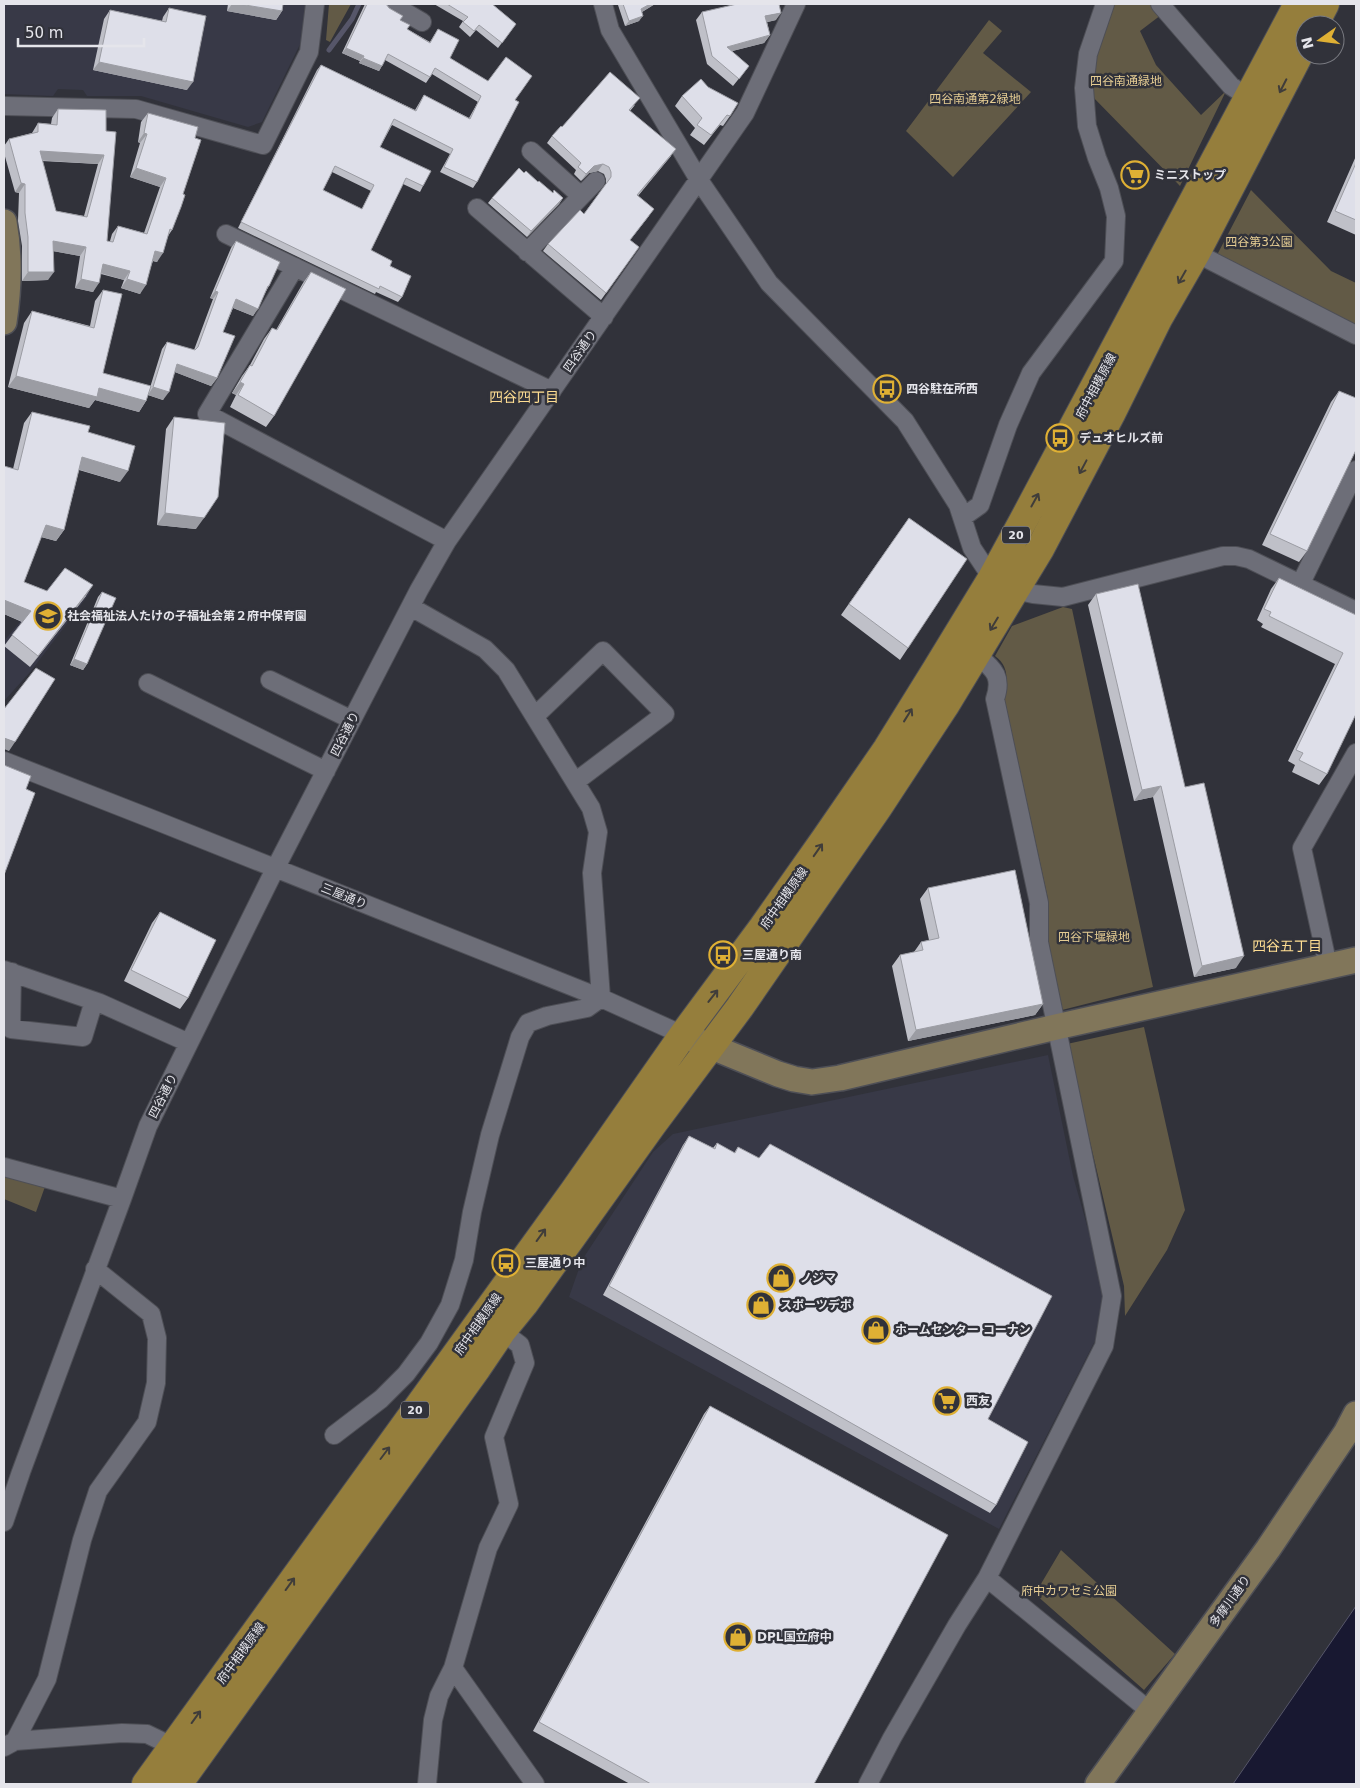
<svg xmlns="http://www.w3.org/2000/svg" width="1360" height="1788" font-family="'DejaVu Sans','Noto Sans JP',sans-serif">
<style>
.built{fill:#383947}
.green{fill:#625a46}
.water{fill:#181831;stroke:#565669}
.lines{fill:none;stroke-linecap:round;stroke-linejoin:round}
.stream{stroke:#565669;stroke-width:5}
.street-casing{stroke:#4e4f56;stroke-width:20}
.secondary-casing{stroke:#4e4f56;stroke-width:28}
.primary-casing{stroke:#4e4f56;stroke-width:30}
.street{stroke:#6d6e78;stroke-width:18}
.secondary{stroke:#81765a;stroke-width:25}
.primary{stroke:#957e3c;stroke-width:28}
.wall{fill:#bfc0c8;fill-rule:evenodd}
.shaded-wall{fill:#9b9ca3}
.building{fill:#dedfe9;stroke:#9b9ca3;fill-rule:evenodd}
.oneway{stroke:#403d3a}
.labels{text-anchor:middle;stroke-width:5;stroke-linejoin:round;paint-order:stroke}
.shield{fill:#31323a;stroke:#afafb6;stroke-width:1}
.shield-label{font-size:11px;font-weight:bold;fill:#e5e5eb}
.park-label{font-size:12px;fill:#e5cc93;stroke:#31323a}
.poi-label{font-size:12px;font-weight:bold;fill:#e5e5eb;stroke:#31323a;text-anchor:start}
.street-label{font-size:12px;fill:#e5e5eb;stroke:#31323a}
.neighbourhood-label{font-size:14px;fill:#fedd92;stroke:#31323a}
</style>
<rect width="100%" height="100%" fill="#31323a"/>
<path class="built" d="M4,4H308L304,36L262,122L248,127L141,96H87L83,90L58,89L53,96L4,94Z
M59,575L90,593L31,671L4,701V641Z
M1048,1055L1073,1176L1105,1289L1098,1335L999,1529L569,1297L582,1260L653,1152L673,1134Z"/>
<path class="green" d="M329,4H351L330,42L326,40Z
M1110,4H1151L1161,15L1140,31L1156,65L1201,115L1226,91L1180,186L1090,94L1093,53Z
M989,20L1002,31L983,53L1031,92L953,177L906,131Z
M1251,190L1331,271L1356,283V325L1217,255Z
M1063,607L1072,609L1153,987L1062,1010L1045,939L1048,899L1004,697C1007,681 1010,667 995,656L1012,626Z
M1144,1027L1185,1210L1167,1250L1125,1316L1124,1286L1067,1044Z
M4,1170L47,1181L36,1212L4,1199Z
M1061,1550L1175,1654L1144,1690L1035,1594Z"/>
<path class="water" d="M1356,1606V1784H1233Z"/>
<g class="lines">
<path class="stream" d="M329,50L352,19L359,4"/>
<g class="street-casing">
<path id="street" d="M391,4L422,22
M603,4L610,30L699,180L769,283L905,421L958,505L972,548L992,578L1015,590L1033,594L1063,597L1223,556H1236L1249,559L1356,611
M1160,4L1231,86L1248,97
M4,106L136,109L263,145L309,52L315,4
M531,151L581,196
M477,208L604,317
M226,234L552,391
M527,252L596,181
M1196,253L1356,335
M295,267L207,414L447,541
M963,517L980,505L1008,425L1031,373L1114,261L1116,216L1109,188L1097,158L1087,126L1084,88L1088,54L1105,4
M1300,585L1356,470
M270,680L352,720
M148,683L326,771
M535,716L603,651L665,714L575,782
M4,761L157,821L601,998L683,1035
M1328,966L1302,848L1356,753
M4,970L100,1003L189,1043
M12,972L11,1029L83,1037L94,1001
M4,1167L122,1199
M334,1435L381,1399L406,1374L429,1343L450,1305L464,1260L472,1212L490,1135L520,1037L528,1023L547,1016L587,1008L601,998L592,873L598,832L591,808L506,670L485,649L411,607
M4,1522L21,1472L122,1199L148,1126L275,869L419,590L447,541L745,113L796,4
M987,1578L1151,1712
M453,1668L535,1784
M15,1741L47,1679L82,1540L98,1491L147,1422L156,1383L157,1338L151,1314L95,1269
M4,1747L15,1741L122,1733L147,1734L174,1747
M427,1784L433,1720L439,1696L453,1668L488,1548L509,1504L494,1437L525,1363L520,1345L495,1326
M868,1784L892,1738L957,1625L987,1578L1104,1346L1112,1296L1039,942V903L995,699C1003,675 993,669 976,654"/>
</g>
<g class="secondary-casing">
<path id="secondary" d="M4,222C10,255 9,289 4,322
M683,1035L778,1074L794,1079L812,1082L840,1078L1056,1027L1356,960
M1098,1784L1268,1549L1346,1433L1356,1414"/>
</g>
<g class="primary-casing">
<path id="primary" d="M1314,25L1325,4
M146,1784L574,1191L683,1035L763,927L825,839L887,749L936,670L992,578L1023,521L1298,4
M178,1784L477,1368L502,1331L524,1304L652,1125L740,1007L877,809L946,704L1040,549L1111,414L1158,319L1196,253L1305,43"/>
</g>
<use href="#street" class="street"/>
<use href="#secondary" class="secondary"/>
<use href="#primary" class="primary"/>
</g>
<path class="wall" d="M228,4H283L282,11L276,20L227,11Z
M365,4H386L400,20L407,29L430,42L438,29L450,58L515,100L477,182L473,188L440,172L450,154L392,125L380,147L423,186L420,192L403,184L371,250L390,266L402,297L398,302L376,292L375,294L238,228L317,70L321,65L415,110L424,95L469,118L478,102L432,74L426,83L385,60L379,71L359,63L360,61L342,53ZM332,172L371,191L362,209L323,190Z
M434,4H492L516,24L498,48L476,30L470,37L459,27L463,21Z
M618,4H655L642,12L639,21L625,26L618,5Z
M169,8L187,90L93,70L104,19L110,10L162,21L163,17Z
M702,12L776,20L767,22L770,35L764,43L732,51L749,66L733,86L707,64L696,20Z
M682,96L730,116L723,126L720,125L704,145L690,135L695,128L675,106Z
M635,105L630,111L671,156L638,196L649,216L630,240L639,247L601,300L543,251L548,244L584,214L606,184V179L604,174L598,171L589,173L581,181L574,174L576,170L547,143L552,136L562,127Z
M58,109L106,110L107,241H110L112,234L118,226L144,233L160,187L130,177L140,143L138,142L141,122L148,113L183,194L172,230L168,236L157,262L153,261L140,294L121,288L124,280L101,274L93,292L75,288L80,256L53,251L48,280L22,281V246L18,221L19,193L15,192L4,153V146L9,139L32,133L38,123L51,124L52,118ZM42,161L98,164L84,216L56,211Z
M1356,156V235L1327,222Z
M524,173L553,193L563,198L559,204L527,237L488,203L492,198Z
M236,241L269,286L265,293L253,316L233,308L223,332L217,378L211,386L175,372L163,400L148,395L146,401L139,412L95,400L89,408L8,387L24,323L32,311L90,326L95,301L103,290V373L148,394L162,349L167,342L194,350L213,299L210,298L231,248Z
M311,272L274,416L266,427L230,407L236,395L232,393L242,376L250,365L264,339L272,328L276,330L303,283Z
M1339,391L1307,551L1299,562L1262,545L1331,402Z
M32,412L88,432L120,482L79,470L64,530L56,541L41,537L24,582L47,591L86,596L30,667L4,646L22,622L4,614L13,469L24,423Z
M174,417L196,529L157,525L166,429Z
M909,518L908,648L900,660L841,615Z
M1279,578L1356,615L1327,774L1319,785L1292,772L1295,765L1288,761L1335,664L1261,627L1263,624L1257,620L1271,589Z
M102,592L87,664L83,670L70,665L98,597Z
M1096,594L1185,787L1236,968L1194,977L1153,797L1134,801L1088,605Z
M928,888L1043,1004L1035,1015L908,1041L892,966L900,955L914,952L921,942L929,940L920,899Z
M160,912L188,998L180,1009L124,981L152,923Z
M689,1136L713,1148L717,1143L734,1153L738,1147L988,1419L996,1505L990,1513L603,1295L683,1145Z
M710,1406L814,1784H630L533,1731L704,1414Z"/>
<path class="shaded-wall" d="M232,4H239L282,11L276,20L227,11Z
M650,4H655L637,15L641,9Z
M781,13L776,20L760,24L765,16Z
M643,16L639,21L625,26L629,21Z
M770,35L764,43L721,54L727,47Z
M346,48L364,56L360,61L342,53Z
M363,58L382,66L379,71L359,63Z
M99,62L193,82L187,90L93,70Z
M144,133L147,134L140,143L138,142Z
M676,149L671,156L632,202L637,195Z
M40,151L104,155L98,164L34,160Z
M603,164L598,171L589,173L581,181L586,174L594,166Z
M136,168L166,178L160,187L130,177Z
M21,183L25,184L19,193L15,192Z
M563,198L559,204L527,237L531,231Z
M53,241L86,247L80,256L47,250Z
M155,251L163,253L157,262L149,260Z
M103,264L130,271L124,280L97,272Z
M28,272H54L48,280L22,281Z
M81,279L99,283L93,292L75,288Z
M127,279L146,285L140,294L121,288Z
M215,291L218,292L213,299L210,298Z
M236,299L258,309L253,316L231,307Z
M177,364L217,378L211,386L172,371Z
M16,376L99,388L146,401L139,412L95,400L89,408L8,387Z
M240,382L244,384L236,395L232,393Z
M153,387L169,392L163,400L148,395Z
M82,457L128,471L120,482L74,468Z
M165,513L204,518L196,529L157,525Z
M46,525L64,530L56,541L38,536Z
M93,585L86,596L30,667L38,656Z
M4,600L31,611L23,622L4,614Z
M74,659L87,664L83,670L70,665Z
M4,738L15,742L9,751L4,749Z
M1161,786L1153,797L1134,801L1142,790Z
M1244,956L1236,968L1194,977L1202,966Z
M1043,1004L1035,1015L908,1041L916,1030Z"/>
<path class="building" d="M239,4H283L282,11Z
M367,4H386L389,8L403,16L400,20L410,25L407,29L430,43L438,29L459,40L450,58L488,81L506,57L532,76L515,100L519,102L477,182L444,167L453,149L394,119L380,147L431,171L423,186L406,178L371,250L392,261L390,266L411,276L402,297L380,286L379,289L241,222L321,65L416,111L424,95L470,119L481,96L435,68L430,77L388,54L382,66L363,58L364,56L346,48ZM335,166L374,185L362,209L323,190Z
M447,4H492L516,24L502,43L479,25L474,31L463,22L468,17Z
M623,4H650L641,9L643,16L629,21Z
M737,4H779L781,13L765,16L770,35L727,47L749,66L739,79L712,56L702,12Z
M169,8L206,16L193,82L99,62L110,10L166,22Z
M610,72L640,98L629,110L676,149L637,195L654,209L630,240L639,247L606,293L548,244L580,210L584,214L611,177V172L609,167L603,164L594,166L586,174L578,167L581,163L552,136L561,126L562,127Z
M701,79L708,87L738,103L730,116L727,115L711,135L697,125L702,118L682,96Z
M58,109L106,110V131L116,132L107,241L113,242L118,226L147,234L166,178L136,168L147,134L144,133L148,113L198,127L195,138L201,140L183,194L185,195L181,207L172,230L170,229L163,253L155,251L146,285L127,279L130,271L103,264L99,283L81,279L86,247L53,241L54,272H28V237L25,213V184L21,183L9,139L38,132V123L57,125ZM40,151L104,155L87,217L56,211Z
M1356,163V220L1335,211Z
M519,168L524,173L526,171L538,182L539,181L553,193L554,190L563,198L531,231L492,198Z
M236,241L280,262L269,286H268L258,309L236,299L223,332L235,336L217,378L177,364L169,392L153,387L167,342L195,350L198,347L218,292L215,291Z
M311,272L346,289L274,416L238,395L244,384L240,382L250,365L252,366L272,328L277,330Z
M103,290L122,294L103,373L151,386L146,401L99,388L97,397L16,376L32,311L94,328Z
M1339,391L1356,398V450L1307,551L1270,534Z
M32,412L90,426L88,432L135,446L128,471L82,457L64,530L46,525L24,582L47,591L65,568L93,585L38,656L12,635L31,611L4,600V466L18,470Z
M174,417L225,423L218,497L204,518L165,513Z
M909,518L967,559L908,648L849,604Z
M1279,578L1356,615V714L1327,774L1299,760L1303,753L1296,750L1343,653L1269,616L1271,612L1264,609Z
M1138,584L1185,787L1204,783L1244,956L1202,966L1161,786L1142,790L1096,594Z
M102,592L116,598L87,664L74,659Z
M36,668L55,679L15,742L4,738V709Z
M4,765L31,776L26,789L35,793L4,875Z
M1015,870L1043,1004L916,1030L900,955L923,950L921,942L939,938L928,888Z
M160,912L216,940L188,998L131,970Z
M689,1136L715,1149L717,1143L735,1153L738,1147L759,1158L770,1144L1052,1296L988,1419L1028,1442L996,1505L609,1286Z
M710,1406L948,1535L814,1784H651L539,1722Z"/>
<defs><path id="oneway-shaft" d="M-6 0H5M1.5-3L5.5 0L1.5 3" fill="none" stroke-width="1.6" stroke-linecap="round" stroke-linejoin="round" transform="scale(1.25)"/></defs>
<g class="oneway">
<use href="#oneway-shaft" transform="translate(1283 86) rotate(117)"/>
<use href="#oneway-shaft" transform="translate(1182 277) rotate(120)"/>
<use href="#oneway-shaft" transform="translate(1083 467) rotate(118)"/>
<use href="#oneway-shaft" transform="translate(1035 500) rotate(-61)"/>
<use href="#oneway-shaft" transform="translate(994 624) rotate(121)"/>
<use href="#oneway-shaft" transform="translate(908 715) rotate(-58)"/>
<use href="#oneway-shaft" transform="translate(818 850) rotate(-55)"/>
<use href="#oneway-shaft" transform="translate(713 996) rotate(-52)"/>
<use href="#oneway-shaft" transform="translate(541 1235) rotate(-54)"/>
<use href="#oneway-shaft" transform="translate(385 1453) rotate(-53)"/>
<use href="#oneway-shaft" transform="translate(290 1584) rotate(-54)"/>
<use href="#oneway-shaft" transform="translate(196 1717) rotate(-54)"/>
</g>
<defs>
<g id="supermarket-ring" transform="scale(1.4375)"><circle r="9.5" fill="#31323a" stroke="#dfb034" stroke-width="1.5"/><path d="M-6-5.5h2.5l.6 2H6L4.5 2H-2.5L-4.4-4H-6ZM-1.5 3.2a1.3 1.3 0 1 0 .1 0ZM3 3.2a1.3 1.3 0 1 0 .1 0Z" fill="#dfb034"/></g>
<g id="bus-ring" transform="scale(1.4375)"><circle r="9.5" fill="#31323a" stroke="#dfb034" stroke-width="1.5"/><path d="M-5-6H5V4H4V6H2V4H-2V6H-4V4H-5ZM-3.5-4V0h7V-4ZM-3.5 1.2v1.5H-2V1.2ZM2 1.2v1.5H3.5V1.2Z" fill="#dfb034"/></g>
<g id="school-ring" transform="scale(1.4375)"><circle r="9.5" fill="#31323a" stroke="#dfb034" stroke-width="1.5"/><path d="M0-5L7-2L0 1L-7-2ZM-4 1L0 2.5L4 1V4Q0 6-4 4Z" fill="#dfb034"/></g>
<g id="shop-ring" transform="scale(1.4375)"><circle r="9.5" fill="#31323a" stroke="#dfb034" stroke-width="1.5"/><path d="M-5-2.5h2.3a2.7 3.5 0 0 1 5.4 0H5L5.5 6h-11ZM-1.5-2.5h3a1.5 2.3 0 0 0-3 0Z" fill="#dfb034"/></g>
</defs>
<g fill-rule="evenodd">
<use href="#supermarket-ring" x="1135" y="175"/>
<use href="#bus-ring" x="887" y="389"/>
<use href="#bus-ring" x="1060" y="438"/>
<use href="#school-ring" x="48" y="616"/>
<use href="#bus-ring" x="723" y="955"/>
<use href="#bus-ring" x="506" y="1263"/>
<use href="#shop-ring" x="781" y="1278"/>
<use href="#shop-ring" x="761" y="1305"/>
<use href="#shop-ring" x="876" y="1330"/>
<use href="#supermarket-ring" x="947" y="1401"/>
<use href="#shop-ring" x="738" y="1637"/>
</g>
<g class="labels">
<g class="shield">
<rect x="1002" y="526.5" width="28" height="17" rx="4"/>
<rect x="401" y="1401.5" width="28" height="17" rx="4"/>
</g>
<g class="shield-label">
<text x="1016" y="539">20</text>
<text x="415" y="1414">20</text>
</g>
<g class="park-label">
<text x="1126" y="85">四谷南通緑地</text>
<text x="975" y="103">四谷南通第2緑地</text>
<text x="1259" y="246">四谷第3公園</text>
<text x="1094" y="941">四谷下堰緑地</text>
<text x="1069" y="1595">府中カワセミ公園</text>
</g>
<g class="poi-label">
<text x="1154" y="179">ミニストップ</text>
<text x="906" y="393">四谷駐在所西</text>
<text x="1079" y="442">デュオヒルズ前</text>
<text x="67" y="620">社会福祉法人たけの子福祉会第２府中保育園</text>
<text x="742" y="959">三屋通り南</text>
<text x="525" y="1267">三屋通り中</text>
<text x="800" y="1282">ノジマ</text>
<text x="780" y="1309">スポーツデポ</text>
<text x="895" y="1334">ホームセンター コーナン</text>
<text x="966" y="1405">西友</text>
<text x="757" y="1641">DPL国立府中</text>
</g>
<g class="street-label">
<text transform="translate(580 351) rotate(-55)" y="4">四谷通り</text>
<text transform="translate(1096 386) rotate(-62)" y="4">府中相模原線</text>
<text transform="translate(345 734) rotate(-63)" y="4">四谷通り</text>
<text transform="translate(344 896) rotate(22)" y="4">三屋通り</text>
<text transform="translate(784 898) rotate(-55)" y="4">府中相模原線</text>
<text transform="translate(163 1096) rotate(-63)" y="4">四谷通り</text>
<text transform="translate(478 1324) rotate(-55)" y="4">府中相模原線</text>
<text transform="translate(1230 1601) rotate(-54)" y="4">多摩川通り</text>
<text transform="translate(241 1653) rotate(-54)" y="4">府中相模原線</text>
</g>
<g class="neighbourhood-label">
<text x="524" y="402">四谷四丁目</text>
<text x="1287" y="951">四谷五丁目</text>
</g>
</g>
<rect width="1360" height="1788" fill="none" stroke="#e5e5eb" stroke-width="10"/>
<g transform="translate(1320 40) rotate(256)"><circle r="24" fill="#31323a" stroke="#797a81"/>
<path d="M0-4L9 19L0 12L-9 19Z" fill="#dfb034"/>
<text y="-8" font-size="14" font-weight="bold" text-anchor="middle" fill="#e5e5eb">N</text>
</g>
<path d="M18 38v8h126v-8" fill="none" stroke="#e5e5eb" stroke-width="2.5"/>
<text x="25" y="38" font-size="15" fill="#e5e5eb" stroke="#31323a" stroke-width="4" paint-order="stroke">50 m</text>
</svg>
